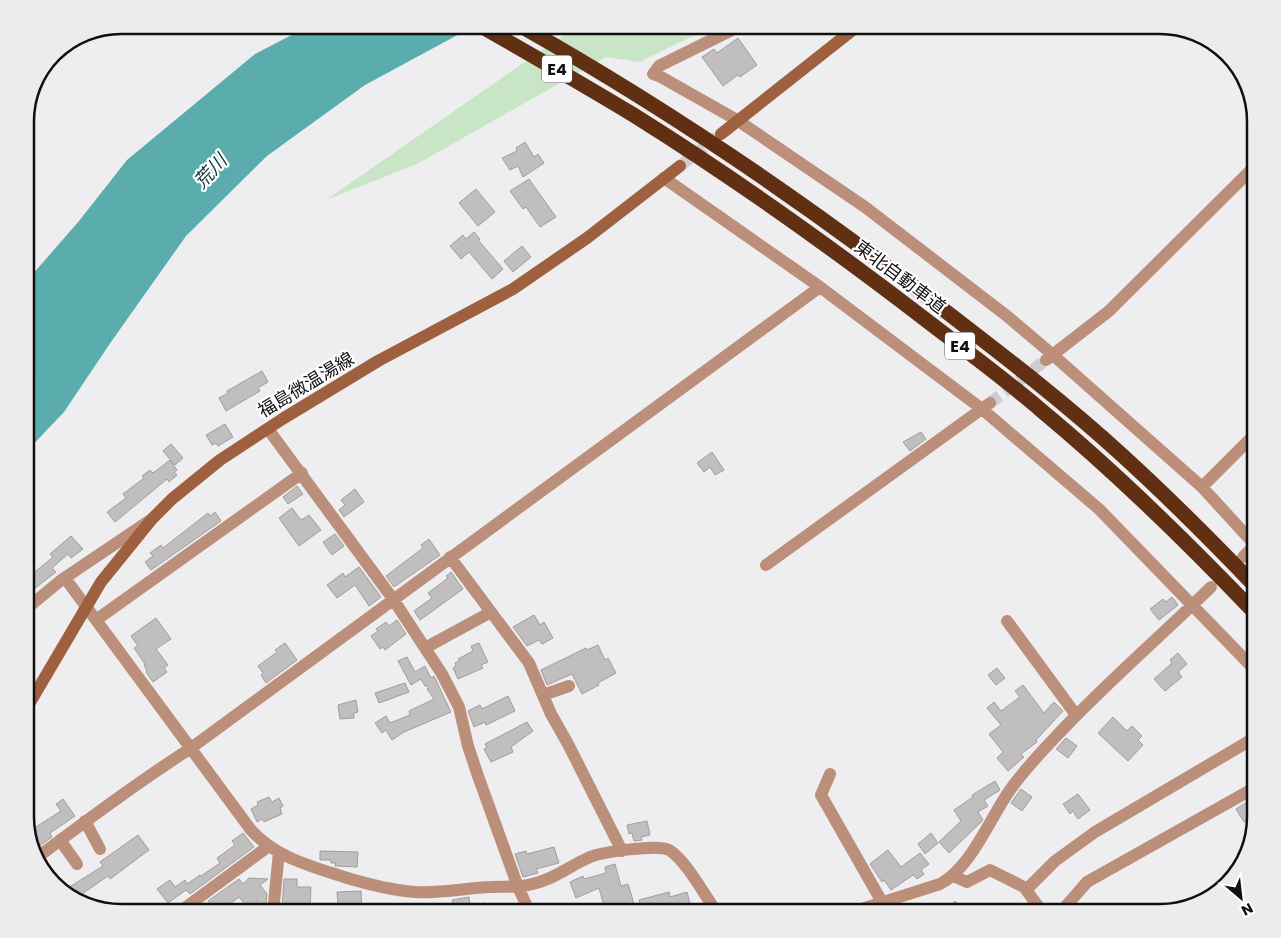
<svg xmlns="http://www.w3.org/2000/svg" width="1281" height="938" font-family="Poppins,'Noto Sans JP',sans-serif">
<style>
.green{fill:#c8e6c5}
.water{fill:#5bacad}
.building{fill:#c0bebf;stroke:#9f9d9e}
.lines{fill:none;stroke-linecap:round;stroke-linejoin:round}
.street-tunnel{stroke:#cdcdcf;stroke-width:12;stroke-dasharray:12 6;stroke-linecap:butt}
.secondary-tunnel{stroke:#cdcdcf;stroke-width:12;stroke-dasharray:12 6;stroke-linecap:butt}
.street{stroke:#bb8f79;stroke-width:12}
.secondary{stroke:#9f603f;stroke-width:12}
.highway{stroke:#612f11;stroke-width:15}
.labels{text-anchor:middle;stroke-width:4.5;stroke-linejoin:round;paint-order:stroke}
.shield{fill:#fff;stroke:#585858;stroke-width:1}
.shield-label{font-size:16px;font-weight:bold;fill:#101011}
.street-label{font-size:18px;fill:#101011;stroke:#fff}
.water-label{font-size:19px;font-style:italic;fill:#103838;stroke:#fff}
.rim{fill:none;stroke:#101011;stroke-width:2.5}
</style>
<rect width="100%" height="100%" fill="#eeeef0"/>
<path class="green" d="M578,25H716L639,62L606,57L417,164L326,200Z"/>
<path class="water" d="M311,25H476L365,85L267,156L186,236L111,342L64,412L25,453V283L79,221L127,160L255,54Z"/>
<path class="building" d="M738,38L757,65L740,77L738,75L723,86L702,57L714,49L717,53Z
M525,142L534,157L538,154L544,163L523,177L518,166L510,170L502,158L517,151L516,148Z
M529,179L556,217L540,227L526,207L523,209L510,191Z
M476,189L495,212L478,226L459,203Z
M474,232L480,239L478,240L503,269L492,279L469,252L461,259L450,246L463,235L466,239Z
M522,246L531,257L513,272L504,261Z
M262,371L268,382L258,388L260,391L226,411L219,398L228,393L227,391Z
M225,424L233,437L218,446L216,443L212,445L206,435Z
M921,432L926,439L910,451L903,442Z
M171,444L183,458L175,465L163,451Z
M712,452L724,470L715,475L710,467L704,472L697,463Z
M170,460L177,470L174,472L177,475L169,482L167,479L115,522L107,512L126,498L123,494L144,478L142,476L150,470L153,473Z
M297,486L303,494L288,504L283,497Z
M355,489L364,502L344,517L339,510L345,505L341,500Z
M292,508L301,520L309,515L321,530L299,546L279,518Z
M215,512L221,521L151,570L145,562L153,556L150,553L161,545L163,548L208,513L210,516Z
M335,534L344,546L332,555L323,542Z
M71,536L83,549L71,558L68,554L52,568L56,572L25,596V580L53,557L50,554Z
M429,539L440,555L394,587L386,576L423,548L421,545Z
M359,567L381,597L369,606L355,585L337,598L327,585L343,573L345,577Z
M451,572L463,589L420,620L414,611L432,598L428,593L448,578L446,576Z
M1172,597L1178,605L1159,620L1150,609L1163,599L1166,602Z
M534,615L540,625L544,622L553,638L542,644L539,640L527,646L513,627Z
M156,618L171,639L156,649L168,665L164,668L167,672L153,682L146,672L147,671L144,665L145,664L134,648L138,646L131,636Z
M397,620L406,634L385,650L383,647L380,649L371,636L378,631L376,629L386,622L389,626Z
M285,643L297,660L266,683L261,675L263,673L258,666L277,652L275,650Z
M479,643L488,662L481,665L483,668L458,679L453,668L456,666L455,663L459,661L458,659L473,651L471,646Z
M598,645L605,660L608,658L616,673L598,683L599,685L582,694L572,674L547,685L541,670L586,648L587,650Z
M1178,653L1187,664L1178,672L1182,677L1165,691L1154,679L1172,663L1170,660Z
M407,657L415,672L425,666L431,678L434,676L451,712L404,732L392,740L386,730L382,733L375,723L386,716L390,723L410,715L409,711L434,699L427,689L429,688L427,686H425L421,679L411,685L398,661Z
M997,668L1005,678L996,685L988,675Z
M405,683L409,692L379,703L375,693Z
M1023,685L1044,713L1054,702L1063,711L1036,740L1037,742L1021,754L1024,757L1008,771L997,758L1003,752L989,734L1001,725L987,708L994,702L1001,711L1020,697L1015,691Z
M508,696L515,711L486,725L485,722L474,727L468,711L480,705L482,709Z
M356,700L358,712L354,713V718L340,719L338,705Z
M1113,717L1127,731L1132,726L1142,736L1138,740L1143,745L1128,761L1098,733Z
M527,722L533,731L511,747L513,752L491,762L484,749L487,748L485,744Z
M1066,738L1077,746L1068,758L1056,749Z
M995,781L1000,790L984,800L988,806L978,812L983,820L980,823L949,853L939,842L961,821L954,810L973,797L972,795Z
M1021,789L1032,797L1022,811L1011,803Z
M1078,794L1090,810L1078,819L1073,811L1070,814L1063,804Z
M1256,796V815L1244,822L1236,809Z
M269,797L272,802L279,798L283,806L280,808L282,814L264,822L262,819L257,822L251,809L258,805L257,802Z
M63,799L75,816L50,833L52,837L38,847L28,832L61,811L56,804Z
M647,821L650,835L641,837L642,840L634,841L632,833L629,834L627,825Z
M243,833L254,847L190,894L186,890L168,903L157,889L170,880L175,887L185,880L187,884L200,875L201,876L220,863L217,858L235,845L232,841Z
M931,833L938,843L925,854L918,844Z
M138,835L149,850L110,879L108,876L76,898L74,897L68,888L103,866L100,862Z
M554,847L559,863L536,869L538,873L523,877L515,854L526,851L527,854Z
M888,850L901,867L920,853L929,864L921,870L924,874L917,879L913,875L891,890L884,880L882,882L870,864Z
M320,851L358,852L357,867L337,866H335L336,863H331V860H320Z
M615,864L621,886L628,884L635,907L612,913H587V911L604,906L599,888L576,898L570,882L583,876L584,879L606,873L605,867Z
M249,878L268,879L260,885L267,894L265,913H257V900L248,908L239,897L226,907L230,913H216L208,901L239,879L243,884Z
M284,879H297V887H311L310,910L282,909Z
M361,891L362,913H318L338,904L337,892Z
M669,892L670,897L687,892L691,908L673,913H642L639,900Z
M469,897L470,905L485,903L487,913H454L452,900Z
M955,901L967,913H943Z"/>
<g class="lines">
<path class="street-tunnel" d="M990,403L1046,360"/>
<path class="secondary-tunnel" d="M680,166L717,137"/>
<path class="street" d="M742,25L659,66L653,74L661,77L737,120L865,207L1007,316L1053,355L1202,487L1256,546
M664,178L820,287L982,409L1099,509L1256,671
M1046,360L1109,311L1256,165
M268,429L393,599L442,674L459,707L468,746L478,776L518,887L530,913
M1202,487L1256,433
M450,557L529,663L551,714L568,744L622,851
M1243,557L1255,545
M766,565L990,403
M65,578L251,830C275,857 310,866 344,877C367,884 390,890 415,892C437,894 467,888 490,887C504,886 518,888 532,884C553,880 571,865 590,857C602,852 658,844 669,850C685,859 706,897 717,913
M25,610L60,581L149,521
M96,620L302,473
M1007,621L1076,715
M425,648L491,612
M543,695L569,686
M830,774L821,795L882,902
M85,821L100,849
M60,840L77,864
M35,859C86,821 137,783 191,748L820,287
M953,876L967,882L990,870L1024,887L1043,913
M1026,890L1055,861L1095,832L1256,737
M178,913L269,846
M273,913L279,852
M849,913L940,884C971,868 990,818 1010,790C1026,767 1046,747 1065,727C1112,678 1163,634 1211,587
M1060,913L1087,882L1256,787"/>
<path class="secondary" d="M721,134L859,25
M25,711L101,582L152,519L172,499L220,460L284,418L378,361L513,289L587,238L680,166"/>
<path class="highway" d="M479,25C530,54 581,83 632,114C733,177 831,247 926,320C965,350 1005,379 1042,411C1118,474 1188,543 1256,614
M519,25C663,106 800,199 931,300C996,350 1062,400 1123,456C1169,498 1213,542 1256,587"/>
</g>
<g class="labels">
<g class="shield">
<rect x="542" y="55.5" width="30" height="27" rx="4"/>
<rect x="945" y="332.5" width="30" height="27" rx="4"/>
</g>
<g class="shield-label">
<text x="557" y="75">E4</text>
<text x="960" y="352">E4</text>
</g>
<g class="street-label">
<text transform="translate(900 277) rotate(37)" y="6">東北自動車道</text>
<text transform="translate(306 385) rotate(-31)" y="6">福島微温湯線</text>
</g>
<g class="water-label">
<text transform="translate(210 171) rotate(-47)" y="7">荒川</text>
</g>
</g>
<path d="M0 0H1281V938H0ZM121 34H1160A87 87 0 0 1 1247 121V817A87 87 0 0 1 1160 904H121A87 87 0 0 1 34 817V121A87 87 0 0 1 121 34Z" fill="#ececec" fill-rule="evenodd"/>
<path class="rim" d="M121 34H1160A87 87 0 0 1 1247 121V817A87 87 0 0 1 1160 904H121A87 87 0 0 1 34 817V121A87 87 0 0 1 121 34Z"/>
<g transform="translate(1241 898) rotate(152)" stroke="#ffffff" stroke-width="4" paint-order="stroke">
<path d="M0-4L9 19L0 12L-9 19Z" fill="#101011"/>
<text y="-8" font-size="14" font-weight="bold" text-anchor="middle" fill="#101011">N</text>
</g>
</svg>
